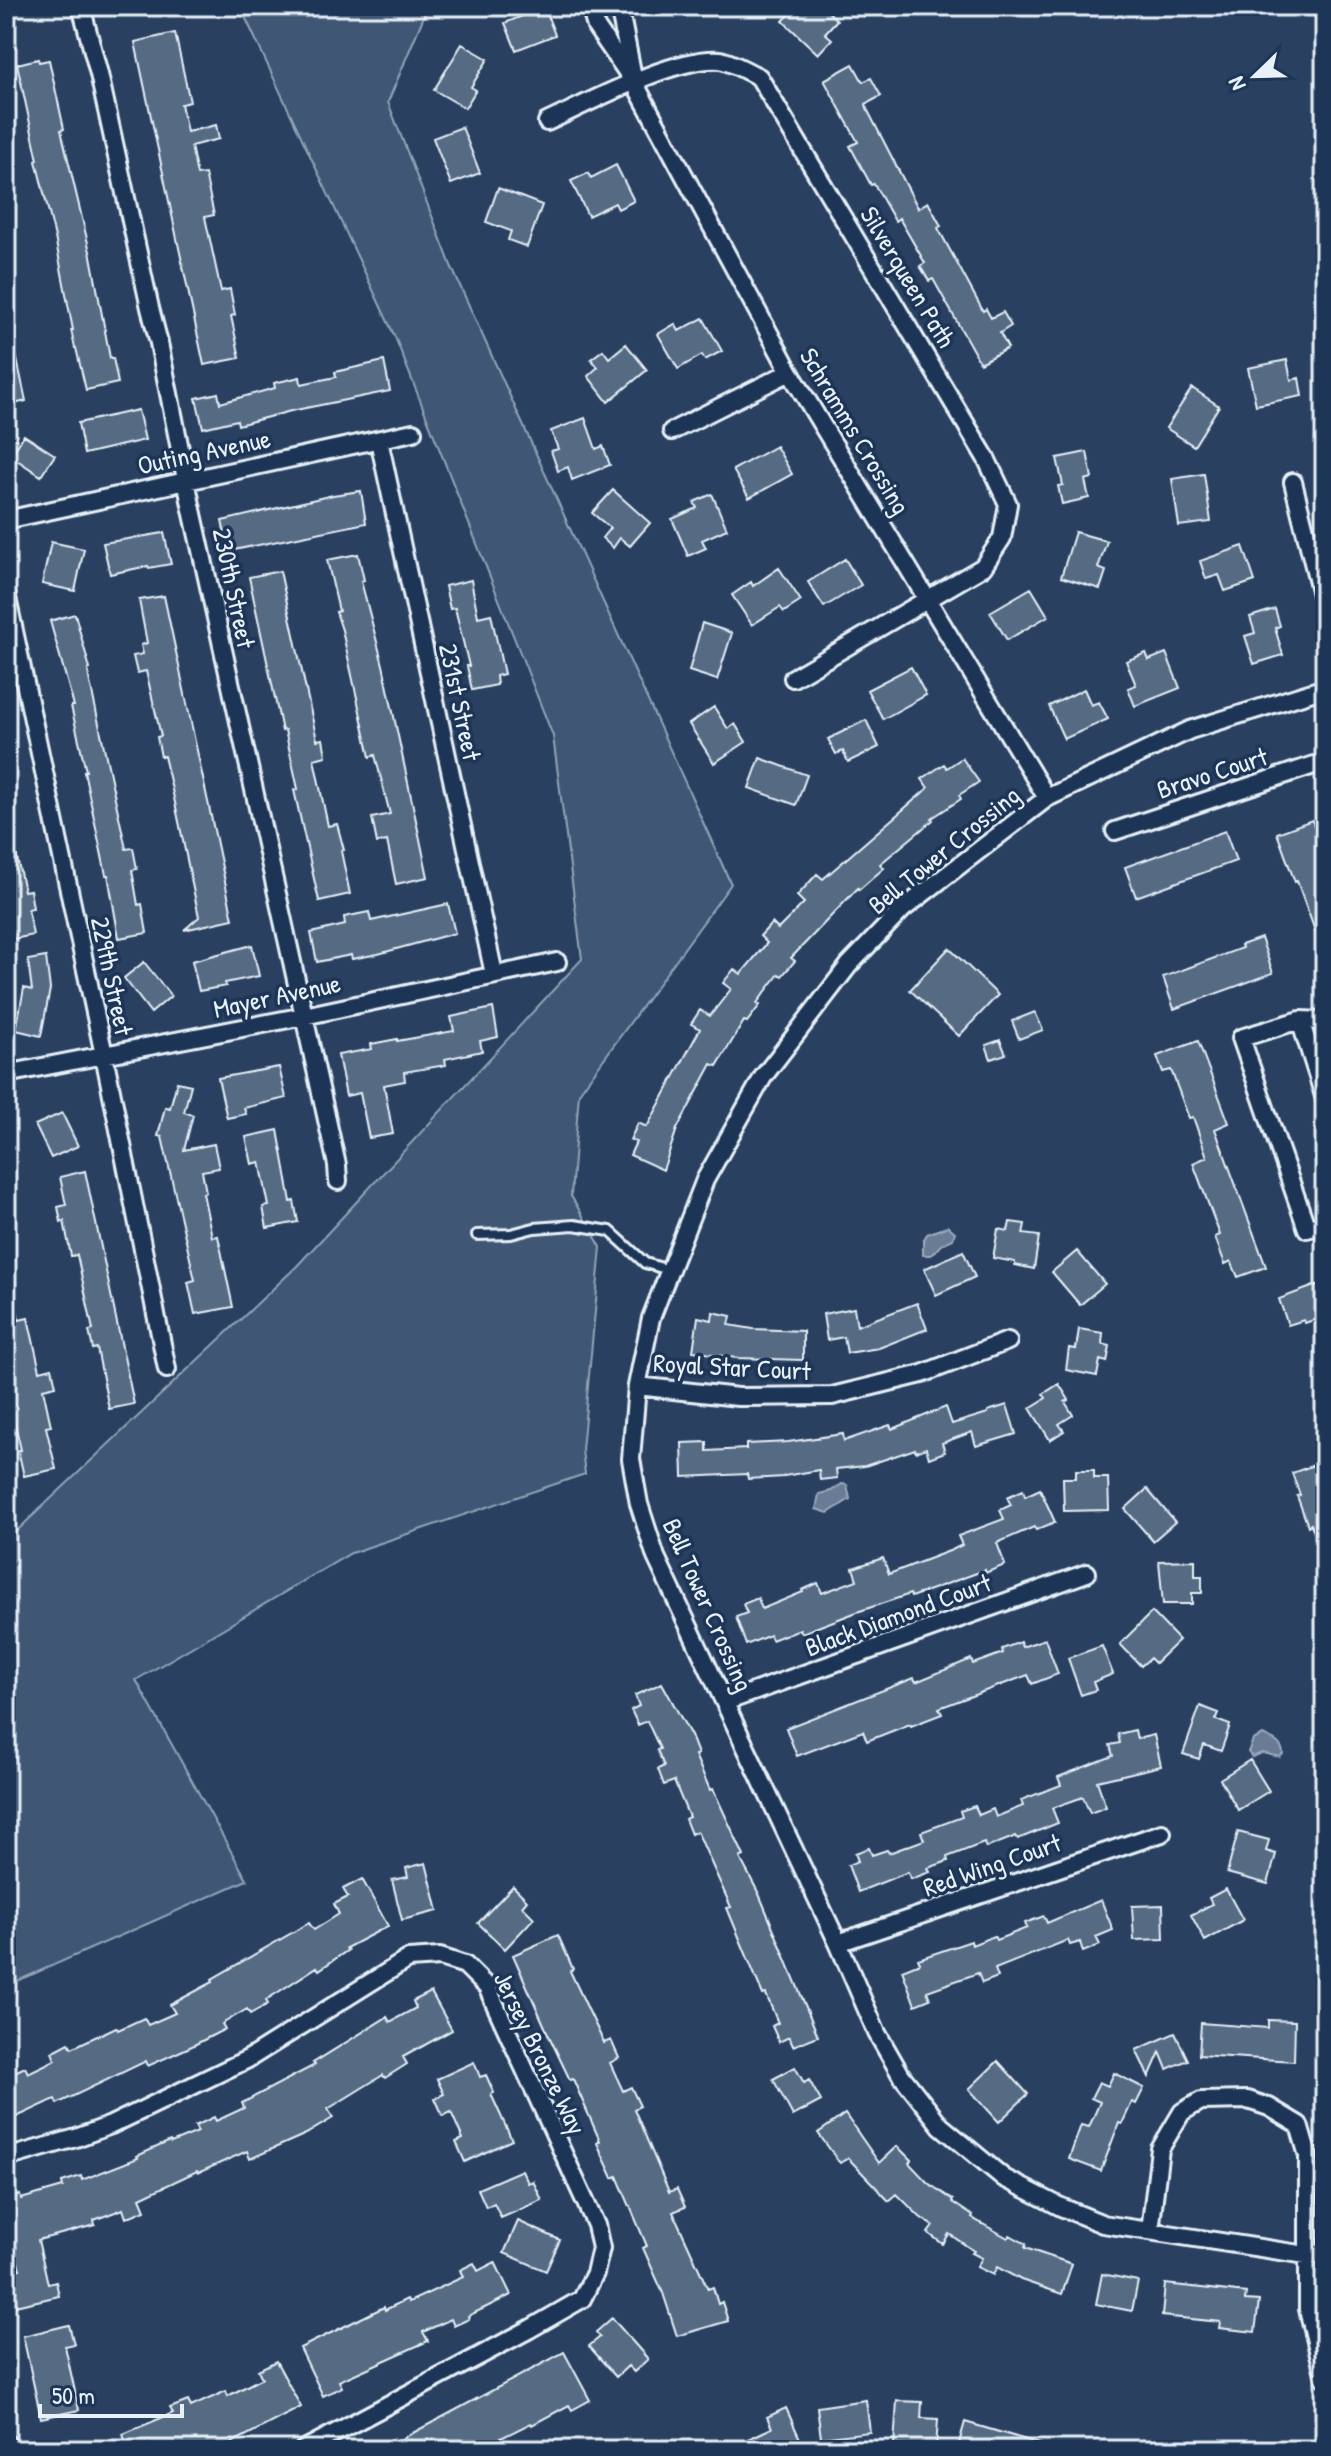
<svg xmlns="http://www.w3.org/2000/svg" width="1331" height="2456" font-family="'Patrick Hand',sans-serif">
<style>
.green{fill:#415774;stroke:#94a4b6;stroke-width:2}
.water{fill:#6b7c95;stroke:#9dabbd;stroke-width:2}
.building{fill:#556a83;stroke:#e8f1f8;stroke-width:2}
.lines{fill:none;stroke-linecap:round;stroke-linejoin:round}
.service-casing{stroke:#e8f1f8;stroke-width:14}
.minor-casing{stroke:#e8f1f8;stroke-width:22}
.service{stroke:#1d3557;stroke-width:8}
.minor{stroke:#1d3557;stroke-width:16}
.labels{text-anchor:middle;stroke-width:7;stroke-linejoin:round;paint-order:stroke}
.street-label{font-size:26px;fill:#e8f1f8;stroke:#1d3557}
</style>
<rect width="100%" height="100%" fill="#294061"/>
<filter id="ink" filterUnits="userSpaceOnUse"><feTurbulence type="fractalNoise" baseFrequency=".0125" numOctaves="2"/><feDisplacementMap in="SourceGraphic" scale="16" xChannelSelector="R" yChannelSelector="G"/><feConvolveMatrix kernelMatrix="1 2 1 2 8 2 1 2 1" color-interpolation-filters="sRGB"/></filter>
<g filter="url(#ink)">
<path class="green" d="M240,6H434L426,11L388,102L452,268L731,884L579,1093L571,1196L601,1247L582,1450L585,1474L351,1553L136,1680L247,1880L6,1986V1541L296,1267L582,959L553,736L395,337Z"/>
<path class="water" d="M948,1226L955,1232L953,1239L942,1244L931,1255H923V1241L927,1234Z
M842,1484L847,1485L850,1499L828,1513L816,1509L819,1494L831,1491Z
M1263,1735C1272,1739 1283,1743 1283,1754L1280,1757L1262,1753L1252,1757L1248,1752L1253,1740Z"/>
<path class="building" d="M797,6H822L837,20L825,33L832,39L818,54L783,21Z
M544,7L555,35L516,50L505,23Z
M175,33L190,102L181,104L187,132L216,125L219,139L191,146L197,175L205,174L214,215L205,217L221,291L230,289L235,315L231,316L240,358L204,365L135,42Z
M462,44L488,59L471,87L476,90L465,108L434,90Z
M38,59L39,62L49,60L64,129L61,130L91,256L110,358H113L118,383L86,390L76,348H75L71,330H73L55,237L36,161L38,160L17,64Z
M853,64L863,82L871,78L881,96L866,104L867,109L918,208L928,202L941,226L938,228L983,311L986,309L991,318L1003,312L1011,326L1000,333L1008,348L980,363L933,279L929,281L920,266L925,263L899,218L895,221L874,184L871,185L850,146L858,142L824,80Z
M462,127L480,173L451,184L433,138Z
M616,165L634,201L618,209L615,203L588,216L571,181L588,173L591,178Z
M498,188L542,205L527,247L508,240L511,231L486,222Z
M703,318L722,351L705,360L702,355L678,369L658,334L675,324L679,331Z
M13,341L26,401L6,406V342Z
M626,344L647,370L608,402L588,376L598,367L591,359L603,350L609,358Z
M1287,360L1291,380L1299,378L1302,396L1256,405L1248,368Z
M384,361L390,391L291,411L238,425L237,420L203,428L196,398L218,393L220,403L275,388L274,383L300,377L301,384L336,377L335,372Z
M1192,388L1219,406L1194,446L1166,428Z
M138,410L145,440L84,454L78,423Z
M585,418L596,449L603,446L610,465L572,480L568,467L558,471L551,451L558,449L551,431Z
M24,435L55,455L41,476L11,456Z
M776,446L792,474L749,498L733,470Z
M1087,452L1092,478L1085,480L1089,498L1062,504L1058,486L1063,485L1057,458Z
M1204,474L1211,522L1179,526L1172,479Z
M613,490L650,523L630,546L620,538L613,548L602,538L610,528L592,513Z
M361,491L366,523L229,551L222,521L333,495Z
M712,494L727,529L702,540L706,548L688,556L672,519L697,508L694,502Z
M1075,532L1107,541L1098,568L1106,571L1100,589L1061,577Z
M164,533L171,564L149,568L148,566L110,574L103,543Z
M51,542L84,549L75,591L42,584Z
M1243,546L1255,581L1225,591L1219,575L1206,579L1200,561Z
M358,554L364,580L361,581L383,665L428,877L396,884L387,841L377,843L372,818L390,814L375,755L370,757L342,630L336,612L339,611L327,560Z
M845,559L861,585L824,607L808,582Z
M779,568L801,601L784,612L780,607L752,625L732,595L751,582L753,586Z
M280,571L317,740L323,739L326,756L314,759L328,826L337,824L344,850L341,851L350,894L319,901L294,790L298,789L285,730L282,731L249,577Z
M471,580L478,617L491,614L504,674L496,676L497,685L472,690L467,666H469L455,608L450,609L445,586Z
M1031,588L1048,616L1007,640L990,612Z
M164,596L233,919L184,930L199,917L174,798L164,756L161,757L157,737L161,736L146,671L137,673L133,656L143,654L141,645L147,643L139,600Z
M1275,609L1280,626L1275,628L1283,655L1254,664L1245,636L1255,633L1250,617Z
M75,614L90,669L88,670L89,678L126,849L133,848L137,869L132,870L138,905L142,904L147,933L119,938L108,875H106L84,771H86L71,706H74L50,621Z
M702,623L732,633L717,680L689,671Z
M1146,653L1149,660L1166,653L1180,688L1135,706L1128,688L1136,685L1126,661Z
M911,667L926,695L883,719L867,690Z
M1084,689L1091,705L1099,702L1108,719L1064,739L1049,706Z
M714,707L728,729L735,724L746,742L714,763L689,724Z
M866,720L879,747L848,762L843,751L836,754L828,739Z
M760,758L807,775L796,805L749,788Z
M962,758L979,782L959,795L961,799L932,818L933,820L880,864L884,868L859,890L858,888L791,958L795,961L782,976L779,974L757,1003L760,1005L747,1022L744,1021L717,1066L712,1064L677,1129L663,1170L630,1155L636,1142L630,1140L638,1123L647,1127L700,1029L691,1024L700,1010L710,1016L731,989L723,983L734,969L741,974L767,943L760,936L772,923L778,929L804,903L797,896L817,874L823,879L928,788L922,779L944,764L947,768Z
M1312,820L1325,857V952L1323,953L1297,881L1295,882L1277,833Z
M1225,831L1236,861L1136,897L1125,867Z
M13,839L24,891L30,890L33,908L28,909L33,935L9,940L6,925V840Z
M448,904L455,933L378,954L352,959L351,955L317,962L311,933L345,925L344,917L369,912L371,921Z
M1261,938L1273,973L1174,1009L1163,977L1242,948L1241,945Z
M252,945L259,976L225,983L226,986L199,991L192,961Z
M949,948L998,995L959,1036L910,990Z
M46,957L50,989L41,1036L16,1030L24,988L32,990L28,960Z
M144,962L171,996L151,1013L124,978Z
M493,1008L498,1037L480,1041L482,1051L445,1059L446,1065L404,1072L405,1081L384,1085L393,1134L369,1138L360,1093L346,1096L338,1055L372,1049L371,1044L397,1039V1041L454,1031L451,1017Z
M1035,1012L1043,1030L1019,1039L1012,1021Z
M1000,1040L1006,1054L991,1059L986,1045Z
M1198,1041L1229,1123L1215,1129L1266,1267L1238,1277L1231,1261L1225,1264L1215,1237L1220,1235L1193,1163L1207,1157L1193,1117L1189,1118L1171,1070L1163,1072L1157,1056Z
M279,1067L286,1098L244,1108L246,1114L227,1118L218,1078Z
M177,1082L191,1085L184,1112L193,1115L184,1150L214,1144L219,1168L202,1171L206,1192L203,1193L212,1237L218,1236L233,1307L195,1314L188,1282L195,1280L162,1137L158,1136L165,1107L170,1108Z
M62,1113L78,1146L51,1158L35,1125Z
M278,1130L291,1202L294,1201L298,1222L267,1228L263,1207L269,1206L260,1162L252,1164L246,1137Z
M85,1171L134,1404L109,1409L97,1348L93,1349L89,1331L93,1330L77,1255L71,1256L64,1221L61,1222L58,1207L66,1205L60,1177Z
M1010,1222L1025,1224L1023,1234L1039,1236L1034,1269L1015,1265V1262L993,1258L998,1229L1008,1231Z
M963,1251L975,1277L936,1295L924,1269Z
M1077,1251L1105,1284L1080,1305L1052,1272Z
M1325,1282V1316L1305,1323L1304,1320L1288,1325L1279,1299Z
M13,1292L19,1320L28,1318L40,1371L52,1368L56,1386L43,1389L51,1426L46,1427L56,1469L24,1476L18,1450H21L6,1385V1293Z
M917,1303L927,1329L879,1348L847,1353L844,1337L827,1340L823,1314L854,1308L857,1326Z
M713,1312L731,1316L729,1325L753,1329L803,1331V1360L736,1358L693,1351L698,1317L712,1320Z
M1079,1329L1103,1333L1102,1344L1110,1346L1107,1362L1100,1360L1097,1376L1066,1370L1069,1348L1076,1349Z
M1059,1384L1069,1400L1065,1402L1073,1415L1059,1424L1064,1431L1050,1440L1030,1408L1046,1398L1043,1394Z
M1007,1405L1016,1434L976,1446L972,1432L942,1443L945,1452L929,1458L926,1448L916,1452L915,1449L865,1466L836,1469L837,1478L820,1480L819,1470L784,1476V1477L748,1479L747,1474L683,1477L682,1443L707,1442V1451L746,1449V1444L788,1442L843,1434L844,1441L890,1425L892,1429L946,1407L952,1424L988,1413V1411Z
M1325,1461V1557H1323L1311,1524L1308,1526L1297,1496L1300,1495L1292,1473Z
M1076,1470H1094V1478H1108L1109,1510L1064,1511L1063,1478H1076Z
M1040,1489L1055,1522L1036,1530L1034,1527L997,1543L1005,1565L985,1573V1570L911,1597L910,1594L857,1612L802,1633L800,1629L772,1640L770,1635L746,1645L736,1617L747,1613L743,1604L758,1598L762,1609L803,1592L802,1590L818,1583L822,1593L857,1580L853,1568L883,1558L889,1574L952,1550L962,1545L958,1536L1004,1519L1000,1510L1011,1505L1007,1497L1023,1490L1025,1496Z
M1147,1489L1175,1522L1153,1541L1125,1509Z
M1195,1560V1576H1202V1593H1192V1604H1163L1159,1561Z
M1152,1612L1179,1640L1155,1663L1150,1658L1141,1666L1120,1644Z
M1045,1639L1058,1674L1032,1684L1028,1675L939,1708L942,1714L911,1726L910,1724L867,1741L863,1731L797,1756L786,1728L914,1678L916,1682L971,1659L973,1664L1003,1653L1002,1649L1020,1642L1022,1647Z
M1102,1646L1113,1674L1093,1682L1096,1690L1081,1695L1068,1658Z
M662,1683L691,1736L698,1754L695,1755L710,1790L713,1789L744,1856L740,1858L759,1894L818,2036L793,2046L789,2037L779,2042L772,2026L778,2023L766,1994L763,1995L727,1908L731,1907L697,1831L691,1834L685,1819L689,1817L674,1781L664,1785L658,1769L664,1766L657,1750L660,1749L647,1721L638,1725L631,1710L639,1706L635,1695Z
M1200,1706L1219,1713L1216,1720L1230,1725L1221,1751L1204,1745L1199,1759L1183,1754Z
M1135,1730L1137,1739L1154,1735L1161,1766L1097,1781L1106,1807L1090,1813L1083,1797L1052,1808L1058,1823L1018,1839L1016,1836L986,1848L984,1843L947,1857L948,1861L928,1868L930,1872L911,1879L908,1872L858,1892L848,1865L858,1861L855,1853L869,1848L872,1855L887,1850L889,1853L924,1840L921,1832L962,1817L960,1811L975,1806L979,1815L993,1809L996,1817L1023,1806L1021,1800L1061,1785L1058,1777L1113,1756L1110,1745L1120,1743L1118,1734Z
M1250,1760L1269,1791L1238,1810L1220,1779Z
M1238,1832L1269,1840L1266,1851L1276,1854L1268,1884L1227,1873Z
M426,1863L438,1911L402,1920L392,1880L408,1877L406,1868Z
M362,1879L388,1926L346,1948L348,1950L319,1970L317,1967L266,2000L268,2004L250,2014L247,2009L222,2024L225,2029L192,2046L148,2066L146,2061L57,2104L55,2099L6,2122V2076L25,2067L28,2073L55,2060L52,2052L69,2043L72,2048L116,2027L118,2030L144,2018L148,2025L175,2013L170,2005L213,1982L212,1979L309,1923L314,1930L339,1914L334,1904L348,1897L343,1889Z
M513,1886L527,1900L522,1906L534,1918L505,1949L478,1923Z
M1226,1889L1243,1920L1205,1941L1191,1915L1212,1904L1209,1898Z
M1101,1900L1113,1930L1096,1937L1100,1945L1083,1952L1080,1942L1070,1945L1068,1940L995,1969L998,1977L982,1983L978,1973L927,1991L930,1999L915,2005L902,1970L920,1963L918,1959L971,1941L972,1945L994,1936L996,1940L1027,1928L1025,1923L1044,1916L1047,1923Z
M1163,1905L1164,1939L1134,1940L1132,1906Z
M558,1935L573,1969L570,1971L604,2043L611,2040L619,2058L610,2063L623,2091L631,2087L640,2106L634,2109L669,2192L677,2189L685,2207L673,2212L708,2289L713,2287L718,2304L722,2302L728,2321L677,2336L663,2293L643,2248L647,2246L617,2176L613,2178L597,2143L600,2141L573,2079L570,2080L549,2036L513,1955Z
M431,1992L452,2030L403,2057L407,2064L385,2078L383,2075L328,2109L333,2118L306,2134L250,2159L247,2151L198,2173L197,2171L140,2198L145,2210L126,2218L123,2209L94,2220L95,2225L38,2240L48,2284L56,2282L59,2296L15,2306L7,2272L20,2269L6,2225V2199L20,2195L21,2199L63,2187L62,2182L81,2176L82,2180L138,2158L137,2156L170,2141L171,2143L198,2132L195,2126L214,2117L216,2121L244,2108L242,2103L315,2065L313,2063L387,2017L390,2022L416,2008L413,2001Z
M1268,2020L1295,2021L1294,2061L1199,2055L1201,2023L1268,2028Z
M1175,2033L1188,2060L1167,2069L1160,2052L1149,2077L1136,2050Z
M998,2061L1028,2094L999,2122L969,2089Z
M474,2062L480,2077L486,2075L494,2093L491,2094L512,2140L465,2162L456,2142L463,2139L451,2112L443,2116L435,2098L444,2094L437,2079Z
M795,2067L804,2083L809,2080L821,2101L793,2116L773,2079Z
M1114,2073L1144,2088L1136,2104L1132,2102L1122,2124L1119,2123L1101,2171L1069,2159L1081,2125L1089,2127L1100,2102L1091,2098L1099,2082L1108,2086Z
M845,2114L879,2163L897,2146L911,2160L909,2163L928,2183L953,2200L952,2202L973,2216L972,2218L1008,2238L1010,2235L1026,2244L1025,2248L1072,2264L1062,2294L1021,2280L997,2267L993,2275L977,2267L982,2258L972,2253L974,2251L949,2234L943,2244L928,2233L933,2226L920,2217L897,2194L889,2201L848,2158L840,2163L818,2133Z
M522,2170L528,2183L533,2181L542,2200L501,2218L494,2203L486,2207L478,2189Z
M518,2221L560,2240L546,2271L504,2253Z
M495,2262L511,2295L468,2316L469,2319L454,2326L451,2319L423,2332L428,2341L339,2381L342,2387L323,2396L300,2348L384,2307L385,2310L407,2299L409,2302L463,2277L460,2270L474,2263L478,2271Z
M1102,2274L1138,2281L1132,2311L1096,2304Z
M1165,2284L1246,2293L1245,2300L1259,2301L1255,2332L1219,2328L1220,2322L1162,2316Z
M612,2318L648,2359L634,2372L628,2366L616,2377L589,2346L600,2337L596,2332Z
M69,2325L74,2344L65,2346L79,2410L41,2418L23,2336Z
M564,2352L590,2400L572,2410L569,2405L532,2425L531,2423L495,2441L500,2450H381Z
M276,2361L301,2407L218,2450H128L123,2434L173,2413L170,2408L188,2401L191,2407L226,2391L228,2396L262,2378L258,2370Z
M866,2400L870,2432L821,2438L817,2407Z
M897,2401L922,2402L921,2418L938,2419L936,2448L894,2445Z
M786,2408L805,2450H724L772,2428L767,2417Z
M965,2422L1047,2446L1046,2450H957Z"/>
<g class="lines">
<g class="service-casing">
<path id="service" d="M477,1235L511,1234L534,1228L574,1225L610,1231L645,1263L669,1270"/>
</g>
<g class="minor-casing">
<path id="minor" d="M81,6L99,74L150,308L159,343L191,505L337,1165L338,1181
M590,6L596,27L634,82L790,372L1047,798
M619,6L633,77
M547,122C588,103 675,56 720,60C732,62 748,72 759,77L986,458L1008,504L1002,538L983,567L793,678
M672,431L790,372
M379,440L494,974
M1293,482L1325,610
M6,520L413,432
M6,593L104,1055L167,1369
M1325,688L1190,730L1047,798L903,909L849,965L763,1077L705,1180L651,1318L637,1386L631,1459L639,1504L656,1557L838,1943L877,2033L901,2075L941,2126L1004,2178L1061,2207L1103,2224L1306,2255L1325,2253
M1115,831L1314,765L1325,766
M1300,1020L1325,1021
M6,1074L304,1016L557,962
M1325,1099L1300,1020L1241,1038L1307,1229L1325,1224
M637,1386L738,1397L832,1396L922,1374L1008,1341
M725,1702L1087,1573
M838,1943L1162,1833
M6,2158L76,2138L111,2125L248,2059L408,1959L440,1957L465,1965L487,1987L596,2225L601,2248L595,2273L582,2299L528,2330L303,2450
M1150,2231L1160,2149L1182,2112L1201,2101L1248,2100L1269,2107L1299,2125L1308,2156V2309L1325,2378
M6,2442L8,2450"/>
</g>
<use href="#service" class="service"/>
<use href="#minor" class="minor"/>
</g>
</g>
<g class="labels">
<g class="street-label">
<text transform="translate(908 277) rotate(59)" y="9">Silverqueen Path</text>
<text transform="translate(855 431) rotate(59)" y="9">Schramms Crossing</text>
<text transform="translate(204 452) rotate(-12)" y="9">Outing Avenue</text>
<text transform="translate(234 588) rotate(78)" y="9">230th Street</text>
<text transform="translate(460 702) rotate(78)" y="9">231st Street</text>
<text transform="translate(1212 773) rotate(-18)" y="9">Bravo Court</text>
<text transform="translate(944 850) rotate(-39)" y="9">Bell Tower Crossing</text>
<text transform="translate(112 976) rotate(78)" y="9">229th Street</text>
<text transform="translate(277 996) rotate(-12)" y="9">Mayer Avenue</text>
<text transform="translate(732 1367) rotate(3)" y="9">Royal Star Court</text>
<text transform="translate(708 1605) rotate(66)" y="9">Bell Tower Crossing</text>
<text transform="translate(898 1615) rotate(-20)" y="9">Black Diamond Court</text>
<text transform="translate(992 1865) rotate(-19)" y="9">Red Wing Court</text>
<text transform="translate(540 2053) rotate(64)" y="9">Jersey Bronze Way</text>
</g>
</g>
<rect width="1331" height="2456" fill="none" stroke="#1d3557" stroke-width="32"/>
<rect x="16" y="16" width="1299" height="2424" fill="none" stroke="#e8f1f8" stroke-width="3" filter="url(#ink)"/>
<g transform="translate(1255 76) rotate(247)" stroke="#1d3557" stroke-width="6" paint-order="stroke">
<path d="M0-6L14 30L0 20L-14 30Z" fill="#e8f1f8"/>
<text y="-12" font-size="22" font-weight="bold" text-anchor="middle" fill="#e8f1f8">N</text>
</g>
<path d="M40 2404v12h142v-12" fill="none" stroke="#e8f1f8" stroke-width="4"/>
<text x="52" y="2404" font-size="24" fill="#e8f1f8" stroke="#1d3557" stroke-width="6" paint-order="stroke">50 m</text>
</svg>
